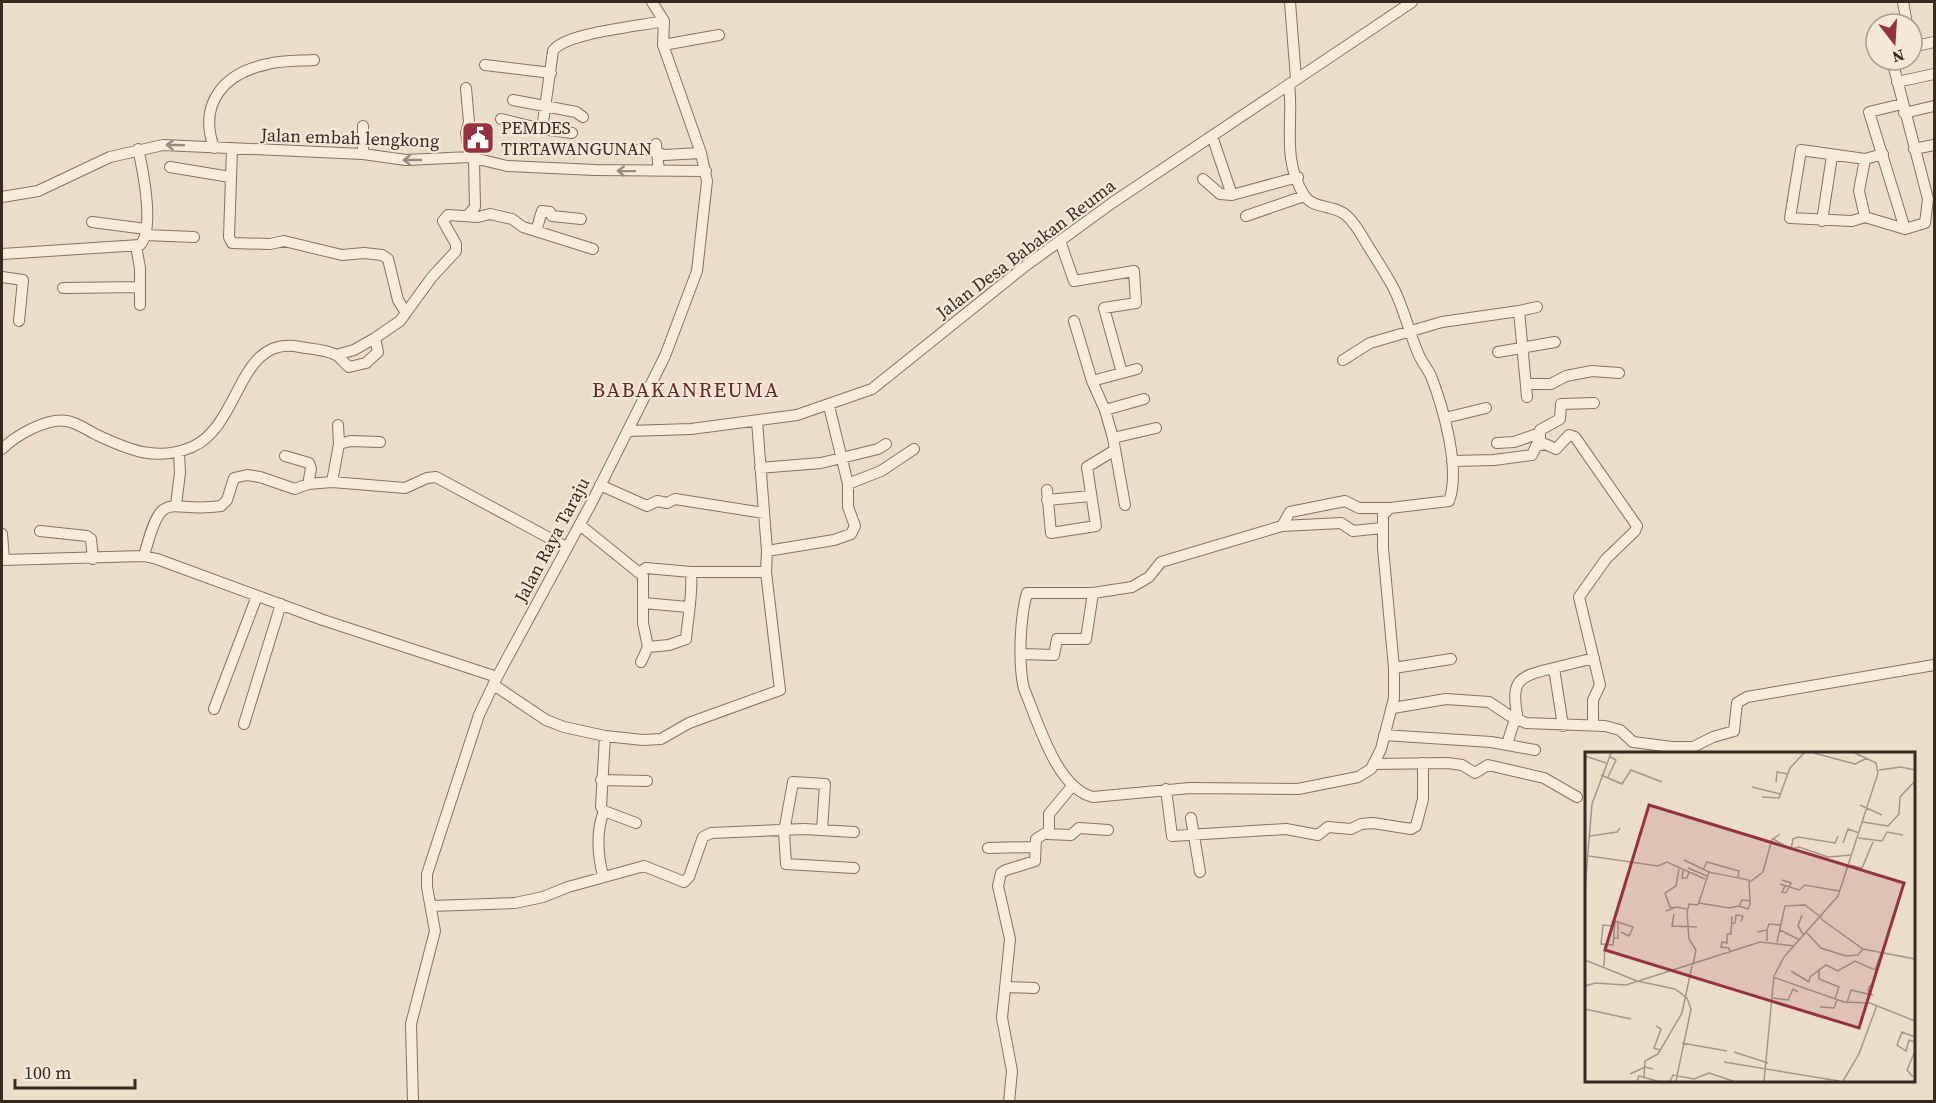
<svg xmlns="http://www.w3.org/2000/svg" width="1936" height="1103" font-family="'Source Serif 4',serif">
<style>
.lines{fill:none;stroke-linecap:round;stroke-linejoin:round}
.minor-casing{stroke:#886f5f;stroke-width:12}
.minor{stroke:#f7ebdc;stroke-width:10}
.oneway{stroke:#988a7e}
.labels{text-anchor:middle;stroke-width:4.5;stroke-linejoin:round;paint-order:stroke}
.poi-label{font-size:18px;fill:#392921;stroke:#f4e8d9;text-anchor:start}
.street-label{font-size:18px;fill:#392921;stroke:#f4e8d9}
.quarter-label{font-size:21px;letter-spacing:1.5px;fill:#642723;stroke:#f4e8d9}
.inset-road{fill:none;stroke:#a49586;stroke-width:1.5}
.view{fill:#943241;fill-opacity:0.15;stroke:#943241;stroke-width:3}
.inset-edge{fill:none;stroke:#392921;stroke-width:3}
</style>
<rect width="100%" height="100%" fill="#ecddc9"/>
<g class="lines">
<g class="minor-casing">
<path id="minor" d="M1290,2L1296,79
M1903,2L1907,24
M663,45L719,35
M1912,47L1934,42
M485,65L551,73
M1897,82L1934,74
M466,88L469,122L466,133L470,157
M513,100L576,112L583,117
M1902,104L1869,112L1905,229
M1904,113L1934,106
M501,119L542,129L553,51C563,33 641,26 664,21
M542,129L572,133
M1212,136L1232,195
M656,144L659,171
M214,148C198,103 224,73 268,64C283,60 299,61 314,60
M232,149L229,237L232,243L270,244L284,241L342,255L364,253L382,255L388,259L398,300L406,313
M1914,149L1934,145
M637,150H650L664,155L701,153
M363,154V126
M1865,159L1801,150L1790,218L1852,221L1865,217L1905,229L1925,223L1928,199L1892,60
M170,167L230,177
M1203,179L1220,194L1232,195L1298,177
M2,197L38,191L110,157L163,145L363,154L406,160L470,157L507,166L595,170L706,171
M468,215L475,207L474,160
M1246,216L1304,196
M1865,217L1859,191L1865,159L1883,154
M1822,221L1832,156
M92,222L146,229
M536,231L542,211L550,212L552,216L581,219
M145,235L194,237
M1060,241L1074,281L1134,271L1136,303L1104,308L1122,373L1092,381L1105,410L1113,438L1125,505
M136,246L140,268V305
M2,254L140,245C155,230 143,170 138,149
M2,277L23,280L19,321
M63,288L140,287
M1519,311L1537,307
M1074,321L1092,381
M1498,352L1555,342
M336,355L354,350L375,338
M1343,360L1370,343L1442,322L1519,311L1527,397
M1122,373L1137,369
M1526,384H1551L1566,376L1592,371L1619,373
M829,406L848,484L881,471L914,449
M1105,410L1144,399
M1445,418L1486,408
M628,431L691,429L797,415L872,389L1024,267L1112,203L1412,2
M1113,438L1156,428
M1497,443L1514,442L1540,433
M339,444L351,441L380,442
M1536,446L1545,444L1556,449L1569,435L1575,437L1637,526L1635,531L1606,559L1579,597L1600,685L1593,700V724
M2,449C15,436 47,417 67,421C78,423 87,430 97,435C129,450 157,462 192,447C242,425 237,334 300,347C310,349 326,349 336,355C341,358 344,363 349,367L366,363L378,352L375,338L400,321L432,277L456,251V244L443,221L448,215L478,217L490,214L512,219L523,227L593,249
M285,456L309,463L311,469L308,484
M1452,461L1494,460L1532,455L1540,438V430L1560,419L1561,404L1594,403
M760,468L821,463L878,449L886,444
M332,482L339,444L338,425
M600,485L647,506L657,501L667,503L675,499L764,513
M1047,490L1051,533L1096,526L1087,467L1115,450
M1047,500L1091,496
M176,505L180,473L179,452
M580,525L643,576V623L648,647L641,662
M1282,526L1290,512L1345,501L1359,508H1390
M40,531L87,536L91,539L93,559
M2,534L4,560
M767,551L834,540L851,534L855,526L848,507V484
M144,556C163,484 166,514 221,506L227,500L234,478L247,475L260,477L295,489L308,484L332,482L405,488L427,478L436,477L566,547
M2,560L144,556L157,559L323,620L497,677
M639,573L646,568L691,572H766
M1093,593H1027C1020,617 1018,664 1024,689C1038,721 1056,788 1093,797L1190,788L1298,789L1358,777L1371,769L1381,749L1394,698V668L1383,548V515L1390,508L1449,501C1461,469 1443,407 1431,376C1427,368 1421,361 1418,353C1409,332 1404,309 1394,289C1386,274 1377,260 1368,246C1362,236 1356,224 1347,216C1335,204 1313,210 1304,195C1281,158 1294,122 1289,84
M643,603L688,607
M648,647L669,645L686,639C688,615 693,595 691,572
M1022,654L1054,655L1057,639H1086L1093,593L1132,587L1149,577L1161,562L1282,526L1341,523L1353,531L1382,528
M1394,668L1451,659
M1554,668L1594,658
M494,685L546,720L564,727L605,736L643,740L661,739L689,723L780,690L766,572L767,551L757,421
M1393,708L1446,699L1489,702L1510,716L1526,723L1605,726L1620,730L1633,742L1672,747H1693L1713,737L1734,731L1737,703L1747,697L1934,665
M214,709L257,596
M1518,721C1511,681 1515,677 1554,668L1563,726
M244,724L281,604
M1384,735L1491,742L1535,750
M605,736L601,807L604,811L636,823
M1507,744L1515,719
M1374,764L1448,763L1462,765L1475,773L1488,765L1544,778L1577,797
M601,780L647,781
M1166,789L1172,836L1286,829L1318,835L1328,827L1351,829L1361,824L1373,823L1411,829L1416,826L1423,799V763
M1191,818L1200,872
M822,830L825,784L793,782L784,832L786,864L854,868
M1047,834L1071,835L1079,828L1108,830
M988,848L1035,847
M603,876C598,856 596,831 604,811
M431,906L515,903L543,897L568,887L644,866L684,882L689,877L703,837L711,833L804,829L854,832
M1006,987L1034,988
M413,1102L411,1024L435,931L427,887V874L479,715L497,677L593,500L665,356L697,271L707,181L701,153L663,45L664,21L652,2
M1009,1102L1012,1071L1002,1018L1010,939L998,886L1001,873L1006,870L1035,861L1036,839L1049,831V814L1073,785"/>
</g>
<use href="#minor" class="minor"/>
</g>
<defs><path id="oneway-shaft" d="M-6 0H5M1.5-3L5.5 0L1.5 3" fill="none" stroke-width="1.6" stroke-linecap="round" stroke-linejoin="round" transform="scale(1.5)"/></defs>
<g class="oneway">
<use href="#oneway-shaft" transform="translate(175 145) rotate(-178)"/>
<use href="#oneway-shaft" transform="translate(412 160) rotate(-180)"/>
<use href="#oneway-shaft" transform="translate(626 171) rotate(-179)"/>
</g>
<defs>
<g id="civic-square" transform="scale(1.725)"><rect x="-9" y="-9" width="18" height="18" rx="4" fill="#943241" stroke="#f4e8d9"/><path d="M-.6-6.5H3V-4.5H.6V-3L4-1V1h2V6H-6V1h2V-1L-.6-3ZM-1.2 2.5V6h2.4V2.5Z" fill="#fff"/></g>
</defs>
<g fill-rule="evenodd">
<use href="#civic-square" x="478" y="138"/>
</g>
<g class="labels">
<g class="poi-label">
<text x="501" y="134">PEMDES<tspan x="501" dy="21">TIRTAWANGUNAN</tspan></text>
</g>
<g class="street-label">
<text transform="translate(350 138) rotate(2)" y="6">Jalan embah lengkong</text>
<text transform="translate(1026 249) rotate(-37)" y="6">Jalan Desa Babakan Reuma</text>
<text transform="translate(552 540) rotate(-62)" y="6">Jalan Raya Taraju</text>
</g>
<g class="quarter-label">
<text x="686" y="397">BABAKANREUMA</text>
</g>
</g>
<g transform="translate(1585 752)">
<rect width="330" height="330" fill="#ecddc9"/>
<path class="inset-road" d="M229,1L270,12L282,6M0,4L21,11M294,18L316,15L330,18M16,23L37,32L46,18L77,30M23,25L31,8L24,4M191,30L192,20L203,22M167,35L195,42M177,45L194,46L205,16L219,1M275,53L297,63M278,70L303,74L314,62L315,45L330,29M195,82L188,87L206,97L214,95L243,105L267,103M5,84L32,80L35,76M273,86L297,89L302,80L318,83M258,91L263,77L274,81M206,97L208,87L213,85L250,91L253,84M4,104L73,114L82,110L120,127M99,108L124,120M265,113L277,116L288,90M103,116L122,124M98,118L97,126H102L104,120M118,118L122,110L154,119L153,125M197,128L206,131L201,141L197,140L200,134M165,130L178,120L187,87M195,132L214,138L220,133L254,139M0,136L7,52L26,1M114,151L144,156L154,154L157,148L166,149M90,156L85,155L80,141L91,134L94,117M81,159L91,155L102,157M89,162L87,174L112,175M217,163L213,174L219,184M236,167L278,197L330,207M146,172L150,171L151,163L158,164L156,170M29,174L18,173L16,192L28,193L30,169L48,175L44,184L36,180M182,178L184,172L196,173M195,178L215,188M172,180L182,178V189M222,181L236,196L261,204L273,203L278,197M28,186H33V169M192,190L200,154L220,153L237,166M145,202L144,196L136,195L137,190L142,191V182H146L147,164M0,208L52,229L90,237L102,246L106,257L91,329M108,213L111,198L104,187L102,160L104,152L113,153L124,120L164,128L165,152L163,157L154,154M19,214L20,193M234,218V227L254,235L250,247M206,219L224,230L225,225L241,213L253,219L270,209L290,218L296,202M188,225L259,250L285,251L330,269M0,234L10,231L41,233L175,190L209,194M188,246L203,248L208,237L213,240M262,251L266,238L287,243L283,238L285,233M235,255L249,256L252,248M0,257L46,267M71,274L76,277L69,296L75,298M330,285L317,280L312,293L321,299L324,288L330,290M97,291L142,299M149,300L183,311M139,310L254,329M45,322L60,315L68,317M59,325L60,309L73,302L97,261L107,214M328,325L322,318L330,299M52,329L54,324L72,329M85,329L88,323L109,327L124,321L148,329M179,329L189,224L199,205L253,144L293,21L291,11L270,1M258,329L274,302L292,253"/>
<path class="view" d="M64,53L319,131L274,276L20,198Z"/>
<rect width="330" height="330" class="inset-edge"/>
</g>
<rect width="1936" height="1103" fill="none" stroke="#392921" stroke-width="6"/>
<g transform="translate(1894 42) rotate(163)"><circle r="28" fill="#f4e8d9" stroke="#a99c8f" stroke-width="1.5"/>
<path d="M0-4.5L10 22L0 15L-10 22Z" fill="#943241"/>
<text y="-9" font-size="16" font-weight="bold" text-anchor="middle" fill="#392921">N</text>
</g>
<path d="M15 1079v9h120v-9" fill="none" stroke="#392921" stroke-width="3"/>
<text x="24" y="1079" font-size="18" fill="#392921" stroke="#f4e8d9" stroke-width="4.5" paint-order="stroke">100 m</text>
</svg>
